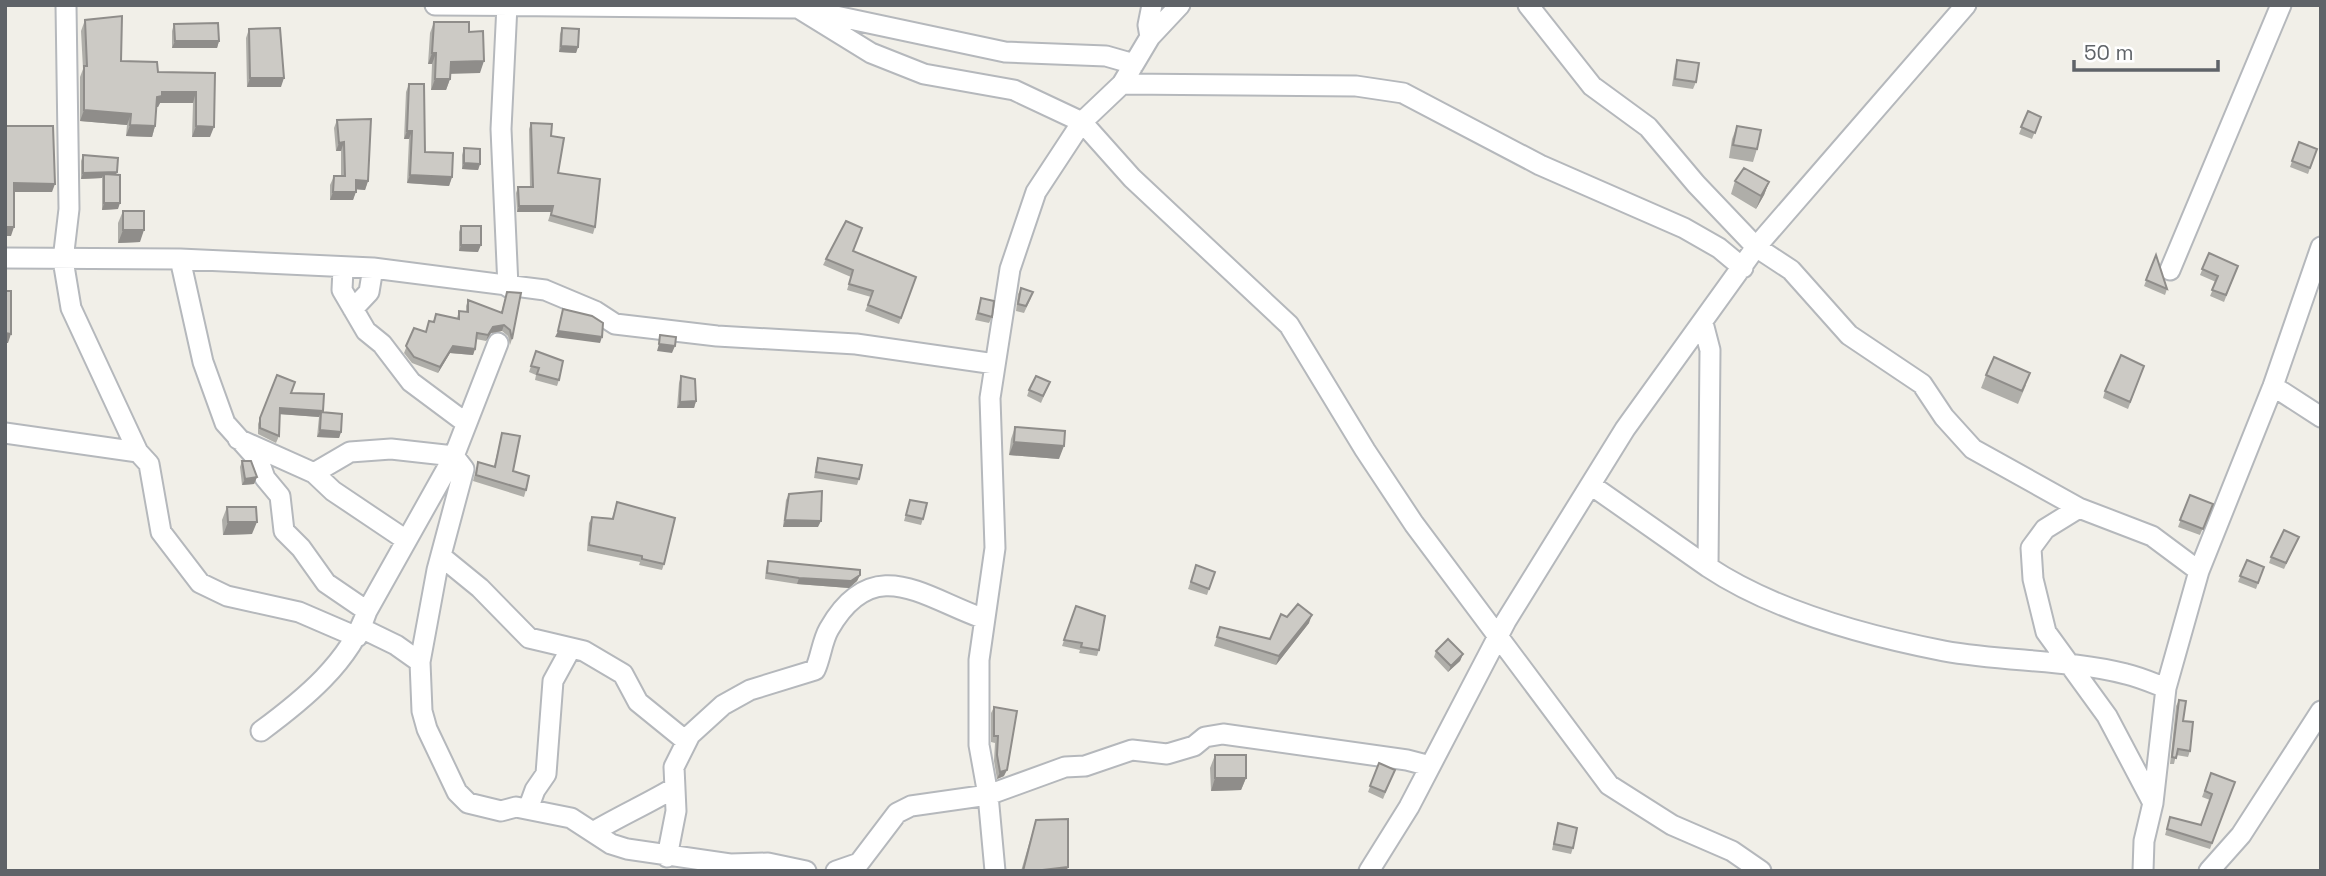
<svg xmlns="http://www.w3.org/2000/svg" width="2326" height="876" font-family="'Space Grotesk',sans-serif">
<style>
.lines{fill:none;stroke-linecap:round;stroke-linejoin:round}
.minor-casing{stroke:#b5b8bc;stroke-width:23}
.minor{stroke:#fff;stroke-width:19}
.wall{fill:#afaea9}
.shaded-wall{fill:#8f8d8a}
.building{fill:#cccac5;stroke:#8f8d8a;stroke-width:2}
</style>
<rect width="100%" height="100%" fill="#f1efe8"/>
<g class="lines">
<g class="minor-casing">
<path id="minor" d="M66,5L69,209L63,260L71,308L138,452
M435,5L798,8L1005,52L1106,56L1134,64
M507,5L501,129L508,287
M1528,5L1592,86L1648,127L1696,184L1756,247L1791,270L1849,335L1922,384L1944,417L1973,449L2079,508L2152,536L2199,571
M798,8L871,53L924,74L1014,90L1082,122L1132,178L1289,325L1365,450L1414,524L1609,785L1672,825L1732,851L1761,871
M1150,37L1148,25L1152,5
M1122,84L1356,86L1403,93L1540,165L1684,228L1719,248L1743,268
M5,258L180,259L373,268L545,290L595,311L615,324L717,336L856,344L995,364
M180,259L203,362L225,423L259,461L265,478L280,496L284,531L301,548L326,583L367,611
M343,269L342,290L366,331L382,344L411,382L466,423
M2170,270L2281,5
M353,309L369,292L373,268
M1703,323L1710,350L1708,567C1774,611 1867,636 1944,651C2004,662 2067,659 2126,674C2139,677 2153,683 2166,688
M2273,386L2321,417
M5,433L138,452L149,464L161,532L200,583L227,596L299,612L357,637
M238,439L314,473L350,452L391,449L454,456L464,469L437,570L420,662L422,711L427,729L457,792L468,803L501,811L516,807L571,818L611,844L627,849L730,864L768,863L806,871
M314,473L333,491L406,540
M1591,485L1708,567
M2079,508L2045,529L2031,548L2033,579L2046,632L2107,716L2153,803
M442,557L480,588L529,638L584,651L623,674L638,702L686,741
M361,628L396,645L420,662
M261,731C303,700 350,662 367,611L454,456L498,343
M528,809L535,790L546,774L553,681L570,650
M593,832C620,816 647,804 674,788
M667,857L676,811L674,767L690,735L723,705L750,690L815,670C821,657 822,641 829,629C873,552 923,597 982,618
M836,871L859,863L897,813L911,806L988,795L1065,767L1085,766L1132,750L1167,754L1194,746L1205,737L1223,734L1407,760L1430,766
M995,871L988,795L979,745V660L995,548L990,398L1010,269L1036,192L1082,122L1122,84L1150,37L1180,5
M1369,871L1409,807L1506,621L1625,429L1756,247L1966,5
M2143,871L2144,841L2153,803L2166,688L2199,571L2273,386L2321,247
M2209,871L2241,835L2321,711"/>
</g>
<use href="#minor" class="minor"/>
</g>
<path class="wall" d="M85,20L121,61L158,72L215,73L210,137H192L193,103H160L158,107H156L155,126L152,137L126,136L127,125L80,121V77L83,69L81,31Z
M434,22L469,32L480,73H451L450,79L446,90H431L432,64H428L430,33Z
M174,24L219,41L217,48H172V31Z
M562,28L578,47L576,53L559,52L560,34Z
M249,29L281,87H247L246,38Z
M1677,60L1696,82L1693,89L1672,86L1675,66Z
M409,84L425,152L452,177L449,186L407,183L409,139H404L406,92Z
M2028,111L2041,117L2032,139L2019,134Z
M337,120L368,181L365,190L356,189L353,200H330V185L334,176H341V151H336L334,128Z
M531,123L551,136L558,173L595,227L593,234L548,221L551,212H517L516,193L518,187H530L529,129Z
M1737,126L1757,149L1753,162L1729,158L1732,139Z
M2299,142L2317,149L2308,174L2290,167Z
M464,148L480,164L478,170L462,169V155Z
M83,155L116,174L118,209L102,210V178L81,179V161Z
M1735,181L1769,182L1764,195L1756,209L1731,194Z
M123,211L140,242L118,243V223Z
M461,226L478,252L459,251V232Z
M853,251L916,277L899,324L865,311L871,297L847,290L851,277L823,265L826,259Z
M2209,253L2238,266L2224,302L2210,296L2216,282L2200,275Z
M2156,255L2167,289L2165,295L2144,286Z
M1021,288L1031,298L1024,313L1016,311L1018,294Z
M507,292L512,339L510,345L508,336L502,331L491,333L486,341L476,339L475,349L473,355L450,353L438,373L412,363L404,353L414,328L426,332L429,321L433,322L436,314L457,318L459,311H466V306L468,300L501,313Z
M981,298L992,317L989,323L975,320Z
M536,351L559,380L557,386L535,380L536,375L529,372Z
M2144,366L2128,409L2103,398L2105,391Z
M1986,375L2026,385L2018,404L1981,388Z
M681,376L696,401L694,408H677L679,383Z
M1050,382L1041,403L1027,396L1029,390Z
M291,393L323,413L341,432L339,438L317,437L319,417L280,414L279,436L276,443L258,434V424L260,418Z
M1015,427L1059,459L1009,455L1011,439Z
M502,433L513,471L526,490L524,497L473,481L478,462L494,466Z
M818,458L859,479L857,485L814,478L816,465Z
M242,461L257,477L254,484L242,485L240,467Z
M789,494L818,527H783L786,500Z
M2190,495L2213,504L2200,535L2178,527Z
M910,500L923,519L921,525L904,521Z
M617,502L664,564L662,570L639,565L640,562L587,551L589,523L592,517L612,518Z
M227,507L252,534L223,535L222,520Z
M2299,537L2284,569L2269,563L2271,557Z
M2247,560L2264,567L2256,589L2238,582Z
M768,561L860,575L857,581L849,588L797,584L765,579L766,568Z
M1196,565L1215,572L1207,595L1188,589Z
M1076,606L1099,650L1097,656L1079,653L1080,650L1062,646Z
M1287,617L1309,623L1276,665L1214,646L1220,627L1270,639Z
M1436,651L1463,654L1460,661L1448,672L1434,657Z
M2179,700L2183,721L2190,751L2188,757L2176,755L2174,764H2170L2176,706Z
M994,707L1004,776L997,779L994,761L995,743L991,742V713Z
M1215,755L1246,778L1241,790L1211,791L1210,768Z
M1379,763L1395,770L1383,799L1368,792Z
M2211,773L2235,782L2210,849L2165,835L2170,817L2201,825L2210,800L2202,797Z
M1036,820L1068,867L1066,871H1021Z
M1558,823L1573,848L1571,854L1552,850L1556,830Z"/>
<path class="shaded-wall" d="M175,41H219L217,48H172Z
M561,46L578,47L576,53L559,52Z
M432,53H436L432,64H428Z
M484,61L480,73L447,74L451,62Z
M250,78H284L281,87H247Z
M435,79H450L446,90H431Z
M162,92H196L193,103H160L158,107H153L157,97Z
M84,110L131,114L127,125L80,121Z
M130,125L155,126L152,137L126,136Z
M196,126L214,127L210,137H192Z
M407,131H412L409,139H404Z
M344,142L341,151H336L339,143Z
M464,163L480,164L478,170L462,169Z
M117,172L115,178L104,174L102,178L81,179L83,173Z
M410,175L452,177L449,186L407,183Z
M356,180L368,181L365,190L353,189Z
M1769,182L1764,195L1756,209L1761,196Z
M14,183L55,184L52,192H11Z
M333,192H356L353,200H330Z
M104,203H120L118,209L102,210Z
M519,206H553L551,212H517Z
M5,227H14L11,236H5Z
M123,230H144L140,242L118,243Z
M461,245H481L478,252L459,251Z
M504,325L502,331L491,333L486,341L488,335L493,327Z
M558,331L602,337L600,343L555,337Z
M5,333L11,334L8,343H5Z
M659,344L675,346L672,353L657,351Z
M453,346L475,349L473,355L450,353L438,373L440,367Z
M696,401L694,408H677L680,402Z
M280,408L323,411L321,417V412L319,417L278,414Z
M320,430L341,432L339,438L317,437Z
M1014,442L1064,446L1059,459L1009,455Z
M257,477L254,484L242,485L245,479Z
M785,520L821,521L818,527H783Z
M228,522H257L252,534L223,535Z
M860,575L857,581L849,588L797,584L799,578Z
M1312,615L1309,623L1276,665L1279,656Z
M1463,654L1460,661L1448,672L1451,666Z
M1007,770L1004,776L997,779L1000,772Z
M1215,778H1246L1241,790L1211,791Z
M1068,867L1066,871H1034Z"/>
<path class="building" d="M122,16L121,61L157,62L158,72L215,73L214,127L196,126V92H162V96L157,97L155,126L130,125L131,114L84,110V66H87L85,20Z
M434,22H469V32L483,31L484,61L451,62L450,79H435L436,53H432Z
M218,23L219,41H175L174,24Z
M280,28L284,78H250L249,29Z
M562,28L579,29L578,47L561,46Z
M1677,60L1699,63L1696,82L1675,79Z
M409,84H424L425,152L453,153L452,177L410,175L412,131H407Z
M2028,111L2041,117L2035,133L2021,127Z
M371,119L368,181L356,180V192H333L334,176H345L344,142L339,143L337,120Z
M531,123L552,124L551,136L564,138L558,173L600,179L595,227L551,215L553,206H519L518,187H533Z
M5,126H53L55,184L14,183V227H5Z
M1737,126L1761,130L1757,149L1733,145Z
M2299,142L2317,149L2310,168L2292,161Z
M464,148L480,149V164L464,163Z
M83,155L118,158L117,172L83,173Z
M1744,168L1769,182L1761,196L1735,181Z
M104,174L120,175V203H104Z
M123,211H144V230H123Z
M846,221L862,228L853,251L916,277L901,318L868,305L873,291L849,284L853,270L826,259Z
M461,226H481V245H461Z
M2209,253L2238,266L2226,295L2212,290L2218,276L2202,269Z
M2156,255L2167,289L2146,280Z
M1021,288L1033,292L1026,306L1018,304Z
M5,291H11V334L5,333Z
M507,292L521,293L512,339L510,330L504,325L493,327L488,335L477,333L475,349L453,346L440,367L414,357L406,346L414,328L426,332L429,321L434,322L436,314L459,319V311L468,312V300L502,313Z
M981,298L994,301L992,317L978,313Z
M563,309L592,316L603,323L602,337L558,331Z
M660,335L676,337L675,346L659,344Z
M536,351L563,361L559,380L537,374L539,368L531,366Z
M2121,355L2144,366L2130,402L2105,391Z
M1994,357L2030,373L2022,391L1986,375Z
M277,375L295,382L291,393L324,394L323,411L280,408L279,436L260,428V418Z
M681,376L695,379L696,401L680,402Z
M1036,376L1050,382L1043,396L1029,390Z
M321,412L342,414L341,432L320,430Z
M1015,427L1065,431L1064,446L1014,442Z
M502,433L520,436L513,471L529,476L526,490L476,475L478,462L495,467Z
M818,458L862,465L859,479L816,472Z
M242,461H251L257,477L245,479Z
M822,491L821,521L785,520L789,494Z
M2190,495L2213,504L2203,529L2180,520Z
M910,500L927,503L923,519L906,515Z
M617,502L675,518L664,564L642,559V556L589,545L592,517L613,519Z
M227,507H256L257,522H228Z
M2284,530L2299,537L2286,563L2271,557Z
M2247,560L2264,567L2258,583L2240,576Z
M768,561L860,570V575L851,581L799,578L767,573Z
M1196,565L1215,572L1209,589L1191,582Z
M1298,604L1312,615L1279,656L1217,637L1220,627L1270,639L1281,614L1287,617Z
M1076,606L1105,616L1099,650L1081,647L1082,643L1064,640Z
M1448,639L1463,654L1451,666L1436,651Z
M2179,700L2186,701L2183,721L2193,722L2190,751L2178,749L2176,758L2172,757Z
M994,707L1017,711L1007,770L1000,772L997,755L998,736H994Z
M1215,755H1246V778H1215Z
M1379,763L1395,770L1385,792L1370,786Z
M2211,773L2235,782L2212,843L2167,829L2170,817L2201,825L2212,794L2205,791Z
M1068,819V867L1034,871H1023L1036,820Z
M1558,823L1577,828L1573,848L1554,844Z"/>
<rect width="2326" height="876" fill="none" stroke="#5f6368" stroke-width="14"/>
<path d="M2074 60v10h144v-10" fill="none" stroke="#5f6368" stroke-width="3.5"/>
<text x="2084" y="60" font-size="21" fill="#5f6368" stroke="#ffffff" stroke-width="5" paint-order="stroke">50 m</text>
</svg>
